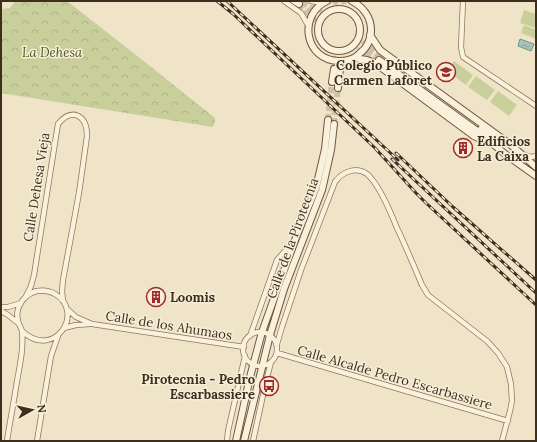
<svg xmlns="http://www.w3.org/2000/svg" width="537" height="442" font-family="Lora,serif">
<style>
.park{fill:url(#park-crowns)}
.pitch{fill:#c9cf9b}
.water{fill:url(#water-ripples);stroke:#6f938a}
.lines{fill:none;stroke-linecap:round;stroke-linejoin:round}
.secondary-tunnel{stroke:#ccc0a6;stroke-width:6;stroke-dasharray:6 3;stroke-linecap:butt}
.street-casing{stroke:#8d765c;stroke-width:6}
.secondary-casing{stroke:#6f573f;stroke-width:8}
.street{stroke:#faf1dc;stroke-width:4.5}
.secondary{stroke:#faf1dc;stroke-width:6}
.rail-casing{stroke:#3d2e20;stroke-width:3}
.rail{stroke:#f7eed8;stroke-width:1.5;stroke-dasharray:4.5;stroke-linecap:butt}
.labels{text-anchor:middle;stroke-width:3;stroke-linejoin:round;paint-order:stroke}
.park-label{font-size:13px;font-style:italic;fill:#4d5a26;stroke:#f7eed8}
.poi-label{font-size:13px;font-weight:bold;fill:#3d2e20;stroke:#f7eed8;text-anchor:end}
.street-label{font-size:13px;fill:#3d2e20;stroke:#f7eed8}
</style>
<defs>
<pattern id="park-crowns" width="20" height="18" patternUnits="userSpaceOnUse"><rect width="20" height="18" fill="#c9cf9b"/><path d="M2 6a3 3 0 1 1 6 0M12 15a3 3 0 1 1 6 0" fill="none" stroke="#aeb285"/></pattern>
<pattern id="water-ripples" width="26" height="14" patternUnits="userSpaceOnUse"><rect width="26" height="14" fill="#a9c4bc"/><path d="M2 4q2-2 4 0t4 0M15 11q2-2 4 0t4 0" fill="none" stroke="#8ba098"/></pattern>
</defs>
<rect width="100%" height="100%" fill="#f0e4c8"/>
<path class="park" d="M15,1H67L150,66L215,118V122L213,127L1,93V9L10,8Z"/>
<path class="pitch" d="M524,10L536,14V28L520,23Z
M524,25L536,30V39L521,33Z
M454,61L473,75L466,85L447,71Z
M476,76L495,90L487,100L468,87Z
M498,91L517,105L509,116L490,102Z"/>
<path class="water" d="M520,39L534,44L531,51L518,46Z"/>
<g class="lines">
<path class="secondary-tunnel" d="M344,1L345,4
M302,2L311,8L322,10
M299,4L305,9L316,22
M334,4L336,1
M363,41L372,50L381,58
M357,50L371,55L377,59
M333,56L334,69
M328,120L332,82
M334,124L338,88"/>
<g class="street-casing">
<path id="street" d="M284,1L301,13L308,25
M311,1L323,3
M463,1L461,47L463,57L536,106
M522,154L531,157L536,156
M25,298L31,286L34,275L58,124C72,107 87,115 87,136L79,193L63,280L62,291L63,301
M1,307H8L21,303
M67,309L76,317L92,324L244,347
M1,311L8,315L18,323
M64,328L76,325L90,324
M243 349a17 17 0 1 1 34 0a17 17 0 1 1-34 0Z
M250,336L277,260L293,242
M277,344L282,327L301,270L335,182C342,172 356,166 367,174C379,184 391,213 397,228C406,247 414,266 422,285L428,295L487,341L498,353L507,367L511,384L512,401L510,411L502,441
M277,353L508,421
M7,441C10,421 14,401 17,381C19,371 21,360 22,350C22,345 23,338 22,332C22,329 20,327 19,324C17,319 17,313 18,309C21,300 28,293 37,291C44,290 50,291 55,294C86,312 54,361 22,331
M37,441L51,356L58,336
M227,441L228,431L245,356
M253,441L265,386L271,362"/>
</g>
<g class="secondary-casing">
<path id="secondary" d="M294,1L299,4
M327,1C297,15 305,61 339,61C347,61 354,59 359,54C367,48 371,40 371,30C371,17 363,7 352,1
M318 30a21 21 0 1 1 42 0a21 21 0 1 1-42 0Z
M370,35L380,50L384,53L511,145L536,167
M354,58L367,60L375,63L474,136L488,143
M379,60L480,133L505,154L536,176
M332,82L334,69
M338,88L340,68
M481,129L501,143
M236,441L250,377L262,332L295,240L316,188L325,149L328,120
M244,441L270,335L284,289L322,190L331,150L334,124"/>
</g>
<use href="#street" class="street"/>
<use href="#secondary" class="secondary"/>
<g class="rail-casing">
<path id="rail" d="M217,1L232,13L375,148L416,193L426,203L536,305
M227,1L398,160
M396,153L453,207L536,280
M392,159L536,293"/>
</g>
<use href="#rail" class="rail"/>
</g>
<defs>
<g id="school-ring" transform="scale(1)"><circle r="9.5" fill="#f7eed8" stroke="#9e2a2b" stroke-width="1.5"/><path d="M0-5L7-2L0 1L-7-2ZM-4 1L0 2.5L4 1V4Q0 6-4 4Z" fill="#9e2a2b"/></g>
<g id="building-ring" transform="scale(1)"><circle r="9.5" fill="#f7eed8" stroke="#9e2a2b" stroke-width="1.5"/><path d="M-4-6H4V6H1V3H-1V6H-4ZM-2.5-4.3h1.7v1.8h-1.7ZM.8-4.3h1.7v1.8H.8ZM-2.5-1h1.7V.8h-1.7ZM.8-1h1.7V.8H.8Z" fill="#9e2a2b"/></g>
<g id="bus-ring" transform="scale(1)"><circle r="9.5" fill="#f7eed8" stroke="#9e2a2b" stroke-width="1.5"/><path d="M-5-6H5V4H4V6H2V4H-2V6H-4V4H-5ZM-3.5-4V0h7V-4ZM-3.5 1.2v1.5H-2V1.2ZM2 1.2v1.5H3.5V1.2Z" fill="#9e2a2b"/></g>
</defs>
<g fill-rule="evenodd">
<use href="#school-ring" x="446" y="72"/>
<use href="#building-ring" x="463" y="148"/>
<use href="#building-ring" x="156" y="297"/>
<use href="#bus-ring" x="269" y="386"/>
</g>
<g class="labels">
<g class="park-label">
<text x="52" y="57">La Dehesa</text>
</g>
<g class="poi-label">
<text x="432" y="70">Colegio Público<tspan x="432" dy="15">Carmen Laforet</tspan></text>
<text x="477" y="146" text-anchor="start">Edificios<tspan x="477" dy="15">La Caixa</tspan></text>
<text x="170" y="302" text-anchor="start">Loomis</text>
<text x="255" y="384">Pirotecnia - Pedro<tspan x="255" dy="15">Escarbassiere</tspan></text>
</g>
<g class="street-label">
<text transform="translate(36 187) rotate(-81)" y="5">Calle Dehesa Vieja</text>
<text transform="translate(292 238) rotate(-70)" y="5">Calle de la Pirotecnia</text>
<text transform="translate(169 325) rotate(9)" y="5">Calle de los Ahumaos</text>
<text transform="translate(395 377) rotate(16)" y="5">Calle Alcalde Pedro Escarbassiere</text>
</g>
</g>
<rect width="537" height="442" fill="none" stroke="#3d2e20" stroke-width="4"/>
<g transform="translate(32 410) rotate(82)" stroke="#f7eed8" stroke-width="3" paint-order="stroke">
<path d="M0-3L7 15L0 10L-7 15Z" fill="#3d2e20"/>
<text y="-6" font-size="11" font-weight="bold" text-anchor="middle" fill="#3d2e20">N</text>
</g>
</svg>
